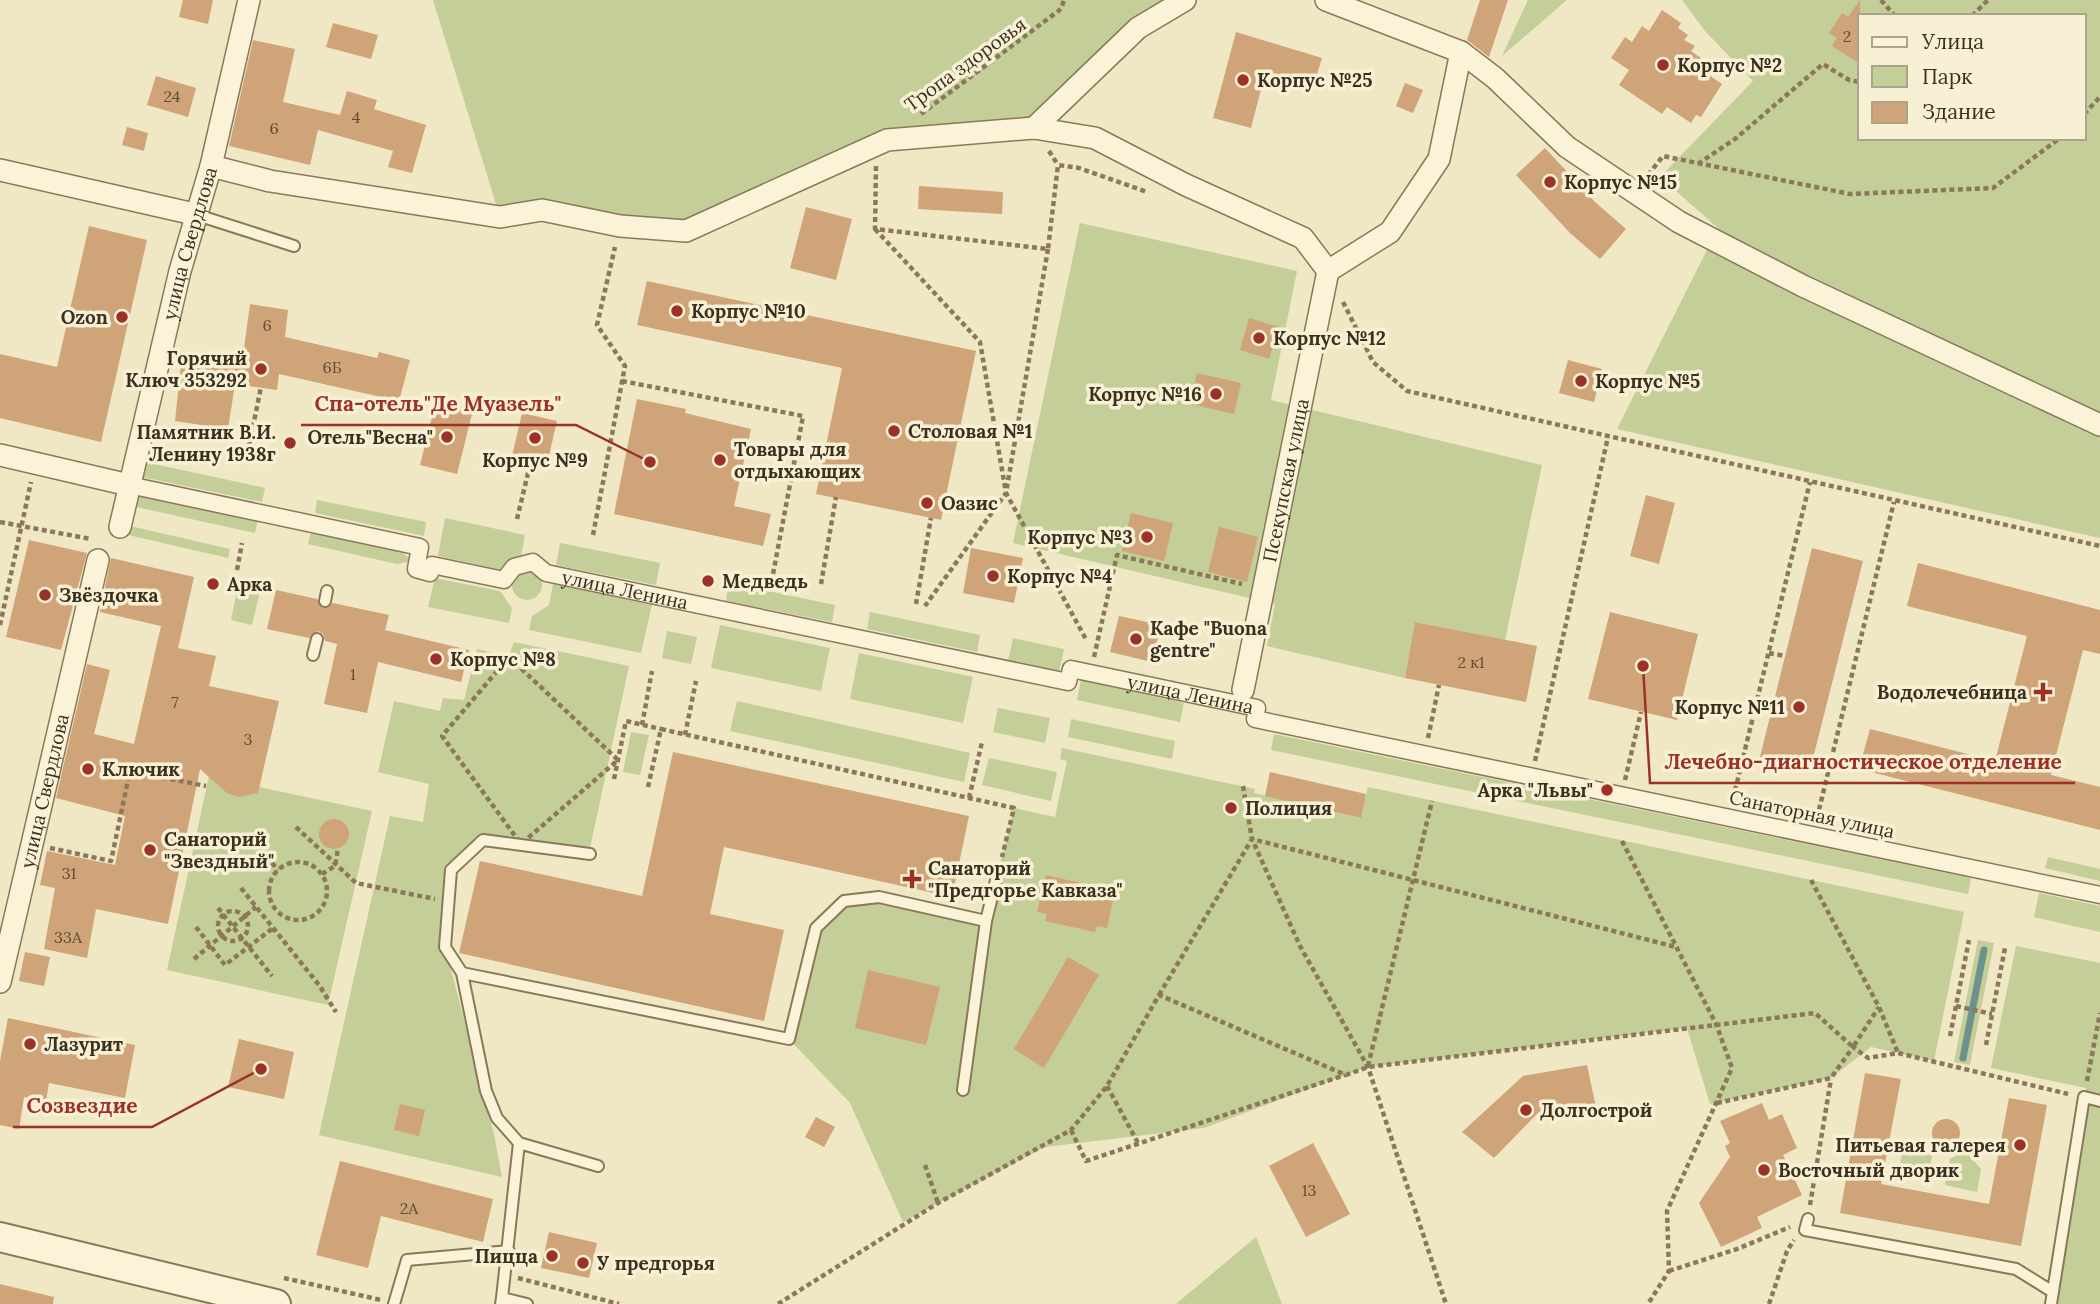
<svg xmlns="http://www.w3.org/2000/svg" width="2100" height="1304" font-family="Lora,serif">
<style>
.green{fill:#c3ce98;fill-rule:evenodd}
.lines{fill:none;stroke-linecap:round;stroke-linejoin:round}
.stream{stroke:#6d928c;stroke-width:7}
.building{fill:#cfa479}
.service-casing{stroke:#8b785a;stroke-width:14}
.pedestrian-casing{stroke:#8b785a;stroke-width:19}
.minor-casing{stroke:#8b785a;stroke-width:24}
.tertiary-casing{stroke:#8b785a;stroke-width:32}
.path{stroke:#8b785a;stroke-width:4.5;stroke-dasharray:5 3.5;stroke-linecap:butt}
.service{stroke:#faf3d8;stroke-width:10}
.pedestrian{stroke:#faf3d8;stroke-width:16}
.minor{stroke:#faf3d8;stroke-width:21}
.tertiary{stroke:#faf3d8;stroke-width:28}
.poi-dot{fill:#9c3128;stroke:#f7f0d4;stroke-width:2.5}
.labels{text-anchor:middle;stroke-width:7;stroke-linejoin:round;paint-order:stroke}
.number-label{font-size:16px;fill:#604c35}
.street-label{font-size:19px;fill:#3b2f1e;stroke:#f7f0d4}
.poi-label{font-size:19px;font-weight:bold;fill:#3b2f1e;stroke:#f7f0d4;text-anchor:start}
.leader{fill:none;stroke:#9c3128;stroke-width:2.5}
.callout-dot{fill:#9c3128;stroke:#f7f0d4;stroke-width:2.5}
.callout-label{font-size:21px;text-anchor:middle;font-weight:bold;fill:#9c3128;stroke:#f7f0d4;stroke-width:7;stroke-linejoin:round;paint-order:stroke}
</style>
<rect width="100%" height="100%" fill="#f0e7c5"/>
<path class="green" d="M433,0H1185L1034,128L887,140L686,231L500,217Z
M1528,0H1567L1502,56Z
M1682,0H2100V538L1617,429L1718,228L1660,177L1753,81L1705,31ZM1860,16H2084V138H1860Z
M1080,223L1297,271L1271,400L1542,465L1505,640L1416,622L1405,678L1267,646L1275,604L1013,543Z
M140,461L265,488L262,502L137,476Z
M130,491L258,519L255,533L127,505Z
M317,500L426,522L424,536L315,513Z
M445,518L525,535L521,557L509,559L502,570L438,556Z
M126,525L230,549L228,558L124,534Z
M311,532L400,551L413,561L397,564L308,544Z
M560,543L660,563L656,585L556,565Z
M512 585a15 15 0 1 1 30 0a15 15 0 1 1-30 0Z
M435,578L500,591L512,608L509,623L428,607Z
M239,582L261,587L252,625L231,620Z
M729,583L835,605L832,622L726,601Z
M553,584L652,605L641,653L529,630L532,616L549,605Z
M870,612L980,635L977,652L867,629Z
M720,625L830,648L821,691L711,668Z
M667,631L697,637L691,664L662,658Z
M1013,638L1064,649L1059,672L1008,661Z
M514,642L629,666L589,853L483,840L451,870L445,947L494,1134L502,1177L319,1135L390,816L423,822L429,784L378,772L394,701L440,711L443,698L464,700L477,649L509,656Z
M859,653L973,677L963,723L850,699Z
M1081,680L1184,703L1180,722L1077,700Z
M737,701L970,753L964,782L730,731Z
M998,708L1050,718L1045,743L993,732Z
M1071,719L1175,741L1172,759L1068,737Z
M631,732L649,735L640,775L623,772Z
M1274,734L1971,878L1968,894L1271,750Z
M1062,748L1255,789L1254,793L1360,818L1368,787L1964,912L1934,1061L1871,1047L1831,1078L1710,1104L1687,1028L1368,1067L1204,1128L1045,1147L903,1222L850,1103L789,1039L816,926L845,901L879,898L986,920L1014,808L1055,817L1067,761L1060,759Z
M989,758L1057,772L1051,801L982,785Z
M209,776L217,778L216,783C230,796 239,797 258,793L259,787L372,811L328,1005L167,970Z
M2048,857L2100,869V881L2045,868Z
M2039,893L2100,906V932L2034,917Z
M1978,940L1994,943L1970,1065L1954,1062Z
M2016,946L2100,963V1304H2051L2086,1088L1991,1068Z
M1921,1144L1932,1156L1928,1182L1898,1175L1903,1149Z
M1965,1151L1981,1169L1977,1192L1945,1185L1950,1159Z
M1256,1237L1282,1304H1176Z"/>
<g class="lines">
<path class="stream" d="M1963,1058L1984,950"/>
</g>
<path class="building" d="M183,0H213L208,24L179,17Z
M1480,0H1508L1489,57L1467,40Z
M1860,0V64L1832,46L1837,38L1829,33L1842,13L1848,17Z
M1662,10L1681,23L1678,28L1688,35L1684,40L1695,46L1691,51L1701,58L1698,62L1709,69L1706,73L1722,84L1701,117L1696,115L1691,123L1667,107L1662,114L1619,85L1629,70L1611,58L1625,37L1632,42L1642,26L1649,31Z
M333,23L378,35L371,59L326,47Z
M1236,32L1322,58L1312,90L1265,74L1251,128L1213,118Z
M253,40L295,49L283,102L340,115L347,91L377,100L374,109L426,125L412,173L388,167L393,151L318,130L310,165L229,146Z
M156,76L196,88L188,117L147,105Z
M1405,83L1423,90L1413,113L1396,106Z
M127,127L148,133L144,151L122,145Z
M1545,148L1595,202L1626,229L1600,259L1570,233L1516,175Z
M919,186L1003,192L1002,214L918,209Z
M806,207L852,219L836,280L790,268Z
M89,226L147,240L101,442L0,418V354L57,367Z
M647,281L976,351L941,520L816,494L842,368L637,325Z
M250,304L288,310L285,337L377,358L379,352L410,360L399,401L279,374L277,390L235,384L228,429L175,421L182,355L242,363Z
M1249,318L1279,327L1269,359L1240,350Z
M1568,360L1602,369L1594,402L1559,393Z
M1197,373L1241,383L1234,414L1190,404Z
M637,399L686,409L685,413L751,429L734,506L771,514L763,546L614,514Z
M436,401L473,410L457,474L420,465Z
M522,413L557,421L547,464L512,456Z
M1646,495L1675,503L1659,564L1630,556Z
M1131,513L1173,523L1164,561L1122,551Z
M1219,527L1258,537L1247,582L1208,572Z
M29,540L87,553L61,650L6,637Z
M971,548L1023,558L1014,603L963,593Z
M1812,548L1863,561L1810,770L1760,757Z
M111,558L194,577L178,648L216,656L209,686L279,701L258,793L240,797L228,794L200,769L168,924L96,909L87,958L44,949L55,888L40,885L47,851L115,865L125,816L56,798L87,664L110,670L94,734L134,744L161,626L100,612Z
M1918,563L2100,610V654L2083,650L2051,775L2100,787V830L1859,769L1870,729L1995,761L2027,636L1907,606Z
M276,590L317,599L323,608L333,603L389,615L385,630L469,650L461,682L378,662L367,713L324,704L337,644L325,641L323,634L318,631L309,638L267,629Z
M1610,612L1698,634L1677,720L1588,699Z
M1119,616L1161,625L1152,662L1110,652Z
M1415,622L1537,646L1526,702L1405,678Z
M673,752L969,816L952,897L724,847L710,914L784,930L764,1021L459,953L480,861L642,896Z
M1270,772L1366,794L1361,818L1265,796Z
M319 834a15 15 0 1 1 30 0a15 15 0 1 1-30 0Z
M1046,875L1115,891L1107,928L1097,926L1095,932L1045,921L1047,914L1037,912Z
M25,952L50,957L44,986L19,981Z
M1068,957L1099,975L1044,1068L1014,1049Z
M868,970L940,987L926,1045L855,1028Z
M8,1018L135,1045L125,1098L49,1083L46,1101L24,1097L19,1129L0,1125V1061Z
M239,1039L294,1052L284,1099L228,1087Z
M1587,1065L1596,1107L1537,1114L1494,1158L1462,1132L1523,1076Z
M1865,1073L1901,1079L1881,1184L1989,1204L2009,1098L2047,1105L2021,1246L1840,1213Z
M1762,1103L1769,1120L1782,1114L1797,1148L1783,1155L1802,1195L1757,1217L1762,1228L1721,1247L1699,1203L1730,1157L1725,1146L1730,1143L1720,1121Z
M400,1104L425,1110L419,1136L394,1130Z
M816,1117L835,1127L824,1147L805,1137Z
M1932 1133a14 14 0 1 1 28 0a14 14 0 1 1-28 0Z
M1313,1143L1350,1214L1306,1237L1269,1166Z
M340,1161L493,1199L483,1242L381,1216L368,1268L316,1255Z
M549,1232L597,1243L589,1278L541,1268Z
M0,1284L54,1297L53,1304H0Z"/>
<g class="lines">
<g class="service-casing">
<path id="service" d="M194,214L294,246
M325,601L327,591
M313,655L317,639
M462,973L789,1039L816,928L844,901L879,897L986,921L998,872
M963,1090L986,921
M519,1143L497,1118L486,1091L462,973L445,947L451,870L483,840L590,854
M1808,1219L1805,1230L2016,1269L2053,1292
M502,1298L519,1143L598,1166
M394,1304L407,1260L509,1251
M501,1304L502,1298L527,1304
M2051,1304L2084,1097L2100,1101"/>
</g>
<g class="pedestrian-casing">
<g id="pedestrian">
<path id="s1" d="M129,485L420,547L416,569L430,573L432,565L504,580L514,567L533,562L546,573L1068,682L1071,669L1257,708L1255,719L2100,895"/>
</g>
</g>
<g class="minor-casing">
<g id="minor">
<path d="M1326,0L1461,52"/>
<path d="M1034,128L1138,28L1185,0"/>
<path d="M211,166L270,181L500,217L542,210L620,226L686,231L887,140L1034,128L1095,138L1186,185L1303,238L1328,271L1390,232L1439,159L1461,52L1495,78L1567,147L1679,222L1803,286L2100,425"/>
<path d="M0,170L194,214"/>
<path d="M0,455L129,485"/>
<path id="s2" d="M120,527L180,271L211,166L249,0"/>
<path id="s3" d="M1243,690L1328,271"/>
<path id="s4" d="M0,982L98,560"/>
</g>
</g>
<g class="tertiary-casing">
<path id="tertiary" d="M0,1237L276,1304"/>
</g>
<path class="path" d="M1881,0L1895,16
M1972,16L1988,0
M921,114L1061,9L1064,0
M2084,114L2100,97
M1049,151L1058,165
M1698,164L1735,139L1823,64L1849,80L1860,82
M876,166L875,229L1048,249L1058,165L1079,168L1147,192
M1648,175L1663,156L1850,194L1993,188L2060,138
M875,229L980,342L1006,493L925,606
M1048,249L1006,493L1087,641
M1343,302L1373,362L1407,391L2100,546
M622,381L803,416L773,574
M246,461L261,387
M517,519L531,461
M0,522L91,539
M593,535L625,366L597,325L615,247
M237,570L242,543
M821,584L836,497
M916,604L931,518
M0,625L31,482
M1769,653L1785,656
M509,657L618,760L521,844L442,736Z
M1094,657L1117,555L1242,584
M642,725L652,671
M685,735L696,681
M1428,738L1439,685
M1535,761L1608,437
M614,779L626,721L661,729
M1625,780L1641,712
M1243,786L1252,839L1300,946L1368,1067L1446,1304
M648,787L661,729L1014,808L1002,857
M969,798L982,742
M1733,799L1810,482
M1817,818L1894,502
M296,827L356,883L435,899
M1622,841L1716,1024L1732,1068L1667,1211L1669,1271L1648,1304
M50,848L111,861L130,771L206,786
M269 891a29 29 0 1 1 58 0a29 29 0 1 1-58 0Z
M272,863L278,870
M322,874L335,866L338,849
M1811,880L1879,1007L1898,1053
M241,888L319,985L336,1012
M218,908L272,976
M218 926a15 15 0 1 1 30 0a15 15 0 1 1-30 0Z
M196,927L225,965L273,928
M194,959L256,907
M1159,995L1252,839L1676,947
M1956,1006L1992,1014
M1950,1036L1969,940
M1986,1045L2005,948
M1368,1066L1432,801
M2087,1081L2100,1013
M1107,1086L1138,1143
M1717,1103L1831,1078L1853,1047L1868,1058L1898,1053L2068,1094
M1071,1130L1086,1161L1345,1075
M925,1165L938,1203
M1810,1205L1831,1079
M1669,1271L1737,1249L1790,1227
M284,1278L381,1300
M518,1278L619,1304
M778,1304L938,1203L1071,1130L1107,1086L1159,995L1346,1075L1368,1067L1815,1013L1853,1047L1879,1007
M1769,1304L1787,1251L1794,1240"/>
<use href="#service" class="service"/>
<use href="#pedestrian" class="pedestrian"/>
<use href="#minor" class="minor"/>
<use href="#tertiary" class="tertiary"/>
</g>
<g class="poi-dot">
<circle cx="1663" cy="65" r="7"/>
<circle cx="1243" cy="80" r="7"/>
<circle cx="1550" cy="182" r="7"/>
<circle cx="677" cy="311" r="7"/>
<circle cx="122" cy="317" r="7"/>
<circle cx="1259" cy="338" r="7"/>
<circle cx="261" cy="369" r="7"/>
<circle cx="1581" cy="381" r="7"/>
<circle cx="1216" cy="394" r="7"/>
<circle cx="894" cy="431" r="7"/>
<circle cx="447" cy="437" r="7"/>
<circle cx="535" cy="438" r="7"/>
<circle cx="290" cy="443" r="7"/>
<circle cx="720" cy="460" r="7"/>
<circle cx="927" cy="503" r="7"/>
<circle cx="1147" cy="537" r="7"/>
<circle cx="993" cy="576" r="7"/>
<circle cx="708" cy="581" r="7"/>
<circle cx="213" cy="584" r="7"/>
<circle cx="45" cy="595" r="7"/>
<circle cx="1136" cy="639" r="7"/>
<circle cx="436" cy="659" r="7"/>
<path d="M2039.5 681.5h7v7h7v7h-7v7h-7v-7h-7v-7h7z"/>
<circle cx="1799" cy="707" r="7"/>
<circle cx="88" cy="769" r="7"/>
<circle cx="1607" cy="790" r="7"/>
<circle cx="1231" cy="808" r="7"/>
<circle cx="150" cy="850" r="7"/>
<path d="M908.5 868.5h7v7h7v7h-7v7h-7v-7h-7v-7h7z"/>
<circle cx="30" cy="1044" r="7"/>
<circle cx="1526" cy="1110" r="7"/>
<circle cx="2020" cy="1145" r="7"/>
<circle cx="1764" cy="1170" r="7"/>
<circle cx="552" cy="1256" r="7"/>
<circle cx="583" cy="1263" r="7"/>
</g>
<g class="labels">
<g class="number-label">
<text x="1847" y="42">2</text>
<text x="172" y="102">24</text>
<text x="356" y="123">4</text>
<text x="274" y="134">6</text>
<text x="267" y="331">6</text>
<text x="332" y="373">6Б</text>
<text x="1471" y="668">2 к1</text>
<text x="353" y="680">1</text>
<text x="175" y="708">7</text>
<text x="248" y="745">3</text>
<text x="69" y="879">31</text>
<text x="68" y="943">33А</text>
<text x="1309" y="1196">13</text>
<text x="409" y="1214">2А</text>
</g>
<g class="street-label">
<text transform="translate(965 64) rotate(-36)" y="7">Тропа здоровья</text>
<text dy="7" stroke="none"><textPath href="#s2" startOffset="292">улица Свердлова</textPath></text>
<text dy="7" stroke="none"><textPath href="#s3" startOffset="214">Псекупская улица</textPath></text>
<text dy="7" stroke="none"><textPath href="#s1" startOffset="550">улица Ленина</textPath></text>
<text dy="7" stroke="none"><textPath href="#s1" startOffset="1138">улица Ленина</textPath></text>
<text dy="7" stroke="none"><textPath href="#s4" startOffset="196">улица Свердлова</textPath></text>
<text transform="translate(1812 814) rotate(12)" y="7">Санаторная улица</text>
</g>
<g class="poi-label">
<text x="1677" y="72">Корпус №2</text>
<text x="1257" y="87">Корпус №25</text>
<text x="1564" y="189">Корпус №15</text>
<text x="691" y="318">Корпус №10</text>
<text x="108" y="324" text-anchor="end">Ozon</text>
<text x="1273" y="345">Корпус №12</text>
<text x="247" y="365" text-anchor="end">Горячий<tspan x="247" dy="22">Ключ 353292</tspan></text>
<text x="1595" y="388">Корпус №5</text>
<text x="1202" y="401" text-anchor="end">Корпус №16</text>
<text x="908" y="438">Столовая №1</text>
<text x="276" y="439" text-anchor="end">Памятник В.И.<tspan x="276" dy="22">Ленину 1938г</tspan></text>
<text x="433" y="444" text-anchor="end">Отель"Весна"</text>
<text x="734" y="456">Товары для<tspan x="734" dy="22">отдыхающих</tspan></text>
<text x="535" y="467" text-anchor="middle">Корпус №9</text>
<text x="941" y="510">Оазис</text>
<text x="1133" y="544" text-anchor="end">Корпус №3</text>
<text x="1007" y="583">Корпус №4</text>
<text x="722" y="588">Медведь</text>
<text x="227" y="591">Арка</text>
<text x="59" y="602">Звёздочка</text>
<text x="1150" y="635">Кафе "Buona<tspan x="1150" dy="22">gentre"</tspan></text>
<text x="450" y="666">Корпус №8</text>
<text x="2027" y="699" text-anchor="end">Водолечебница</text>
<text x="1785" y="714" text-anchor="end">Корпус №11</text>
<text x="102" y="776">Ключик</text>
<text x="1593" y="797" text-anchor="end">Арка "Львы"</text>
<text x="1245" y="815">Полиция</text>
<text x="164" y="846">Санаторий<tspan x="164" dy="22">"Звездный"</tspan></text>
<text x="928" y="875">Санаторий<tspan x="928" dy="22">"Предгорье Кавказа"</tspan></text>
<text x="44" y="1051">Лазурит</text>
<text x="1540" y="1117">Долгострой</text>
<text x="2006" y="1152" text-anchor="end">Питьевая галерея</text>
<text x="1778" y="1177">Восточный дворик</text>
<text x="538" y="1263" text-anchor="end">Пицца</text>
<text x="597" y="1270">У предгорья</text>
</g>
</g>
<path class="leader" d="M650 462L576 425H301M1643 666L1650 783H2075M261 1069L152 1127H13"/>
<g class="callout-dot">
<circle cx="650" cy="462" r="7"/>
<circle cx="1643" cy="666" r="7"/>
<circle cx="261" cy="1069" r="7"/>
</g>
<g class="callout-label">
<text x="438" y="411">Спа-отель"Де Муазель"</text>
<text x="1863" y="769">Лечебно-диагностическое отделение</text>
<text x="82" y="1113">Созвездие</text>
</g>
<rect x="1858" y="14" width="228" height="126" fill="#f7f0d4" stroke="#aca38b" stroke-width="2"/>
<rect x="1872" y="37" width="35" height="10" fill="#faf3d8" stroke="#aca38b" stroke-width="2"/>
<text x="1922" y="49" font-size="21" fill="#3b2f1e">Улица</text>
<rect x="1872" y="66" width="35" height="21" fill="#c3ce98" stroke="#aca38b" stroke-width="2"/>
<text x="1922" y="84" font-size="21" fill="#3b2f1e">Парк</text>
<rect x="1872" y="102" width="35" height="21" fill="#cfa479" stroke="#aca38b" stroke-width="2"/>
<text x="1922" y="119" font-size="21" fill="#3b2f1e">Здание</text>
</svg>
